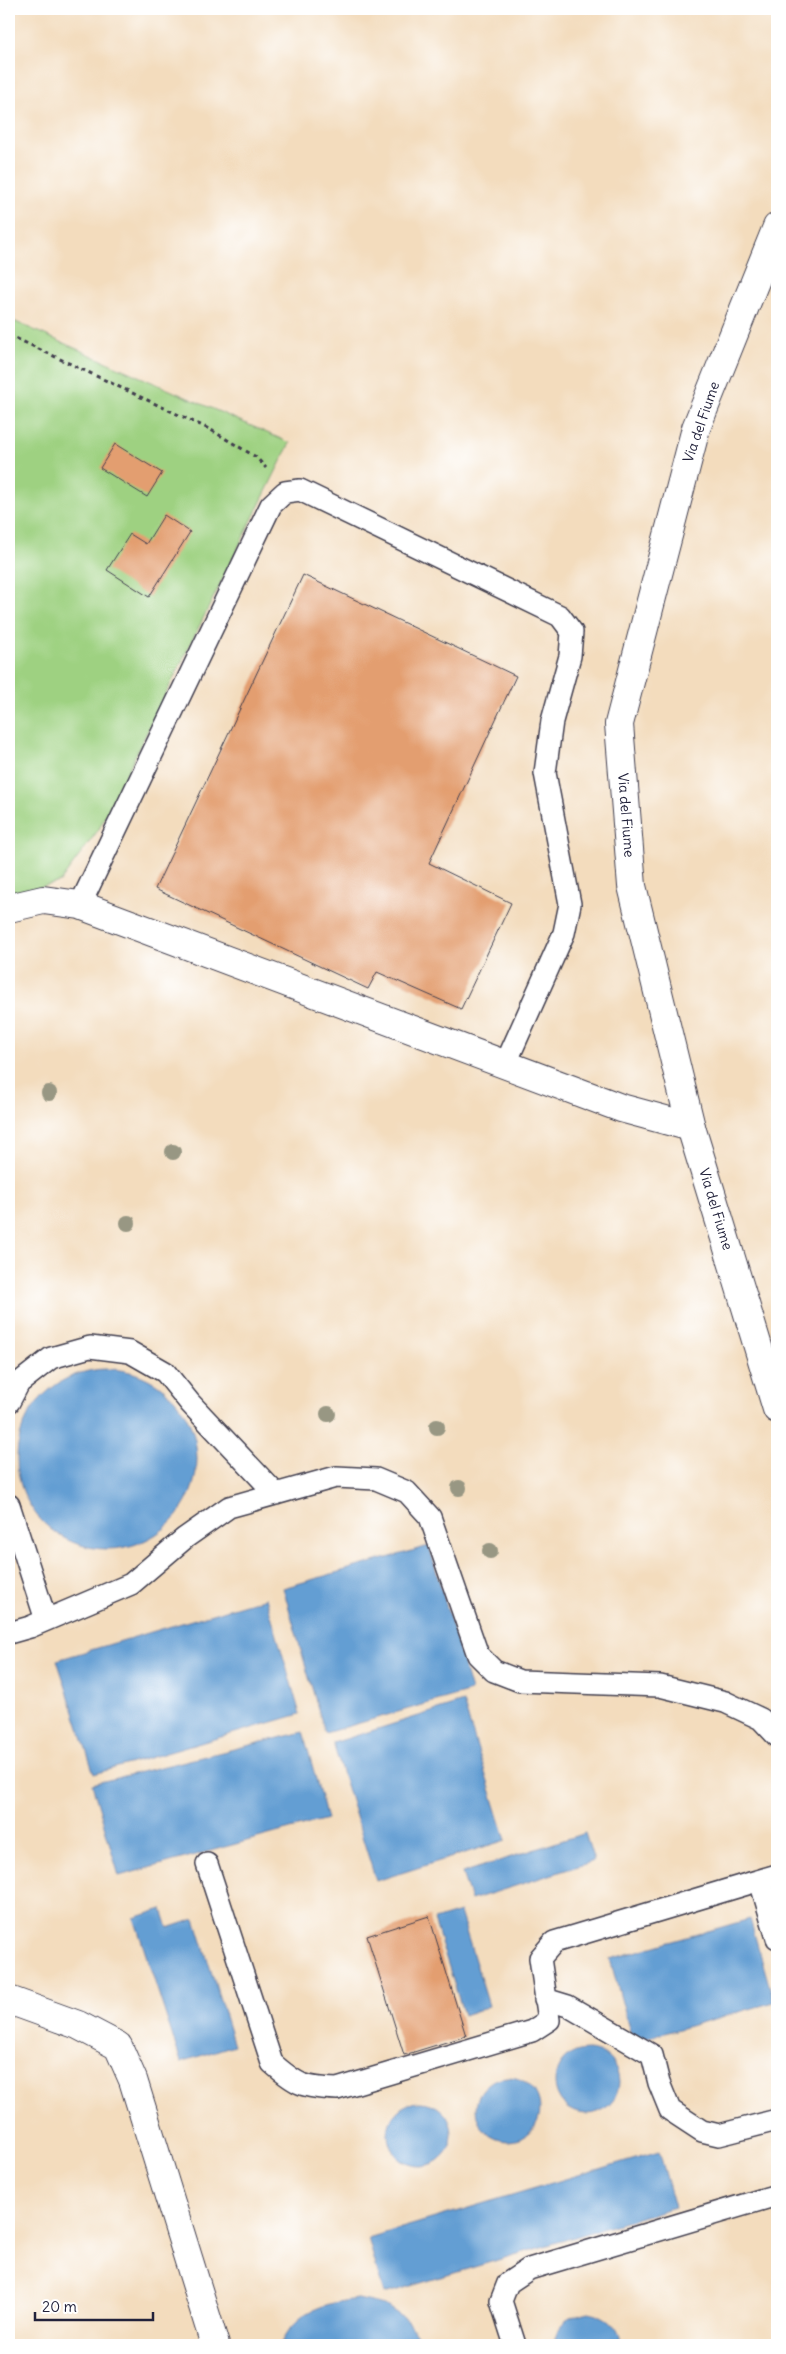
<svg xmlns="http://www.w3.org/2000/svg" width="786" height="2354" font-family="Delius,sans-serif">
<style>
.green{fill:#9ed181;stroke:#607a5e}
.water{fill:#639ed3;stroke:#426087}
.building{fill:#e39e70}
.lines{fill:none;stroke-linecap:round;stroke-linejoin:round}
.service-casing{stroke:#413e4e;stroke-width:24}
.minor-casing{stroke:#413e4e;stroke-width:30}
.tertiary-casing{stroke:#413e4e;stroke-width:30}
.path{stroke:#413e4e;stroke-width:3;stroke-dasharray:4 4;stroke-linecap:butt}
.service{stroke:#fff;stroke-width:21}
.minor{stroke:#fff;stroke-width:28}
.tertiary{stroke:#fff;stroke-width:28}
.tree{fill:#989783}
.labels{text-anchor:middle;stroke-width:4;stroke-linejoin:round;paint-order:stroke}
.street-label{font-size:14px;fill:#22223b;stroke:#fff}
</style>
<rect width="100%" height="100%" fill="#fff"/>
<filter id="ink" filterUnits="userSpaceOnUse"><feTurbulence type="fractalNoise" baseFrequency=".02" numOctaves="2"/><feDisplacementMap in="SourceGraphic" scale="10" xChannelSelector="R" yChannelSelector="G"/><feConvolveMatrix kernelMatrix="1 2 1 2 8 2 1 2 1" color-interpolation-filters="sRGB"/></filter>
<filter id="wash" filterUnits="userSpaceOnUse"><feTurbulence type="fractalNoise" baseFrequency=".0096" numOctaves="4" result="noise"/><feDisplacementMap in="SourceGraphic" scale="20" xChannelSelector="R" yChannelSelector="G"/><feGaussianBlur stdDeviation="1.12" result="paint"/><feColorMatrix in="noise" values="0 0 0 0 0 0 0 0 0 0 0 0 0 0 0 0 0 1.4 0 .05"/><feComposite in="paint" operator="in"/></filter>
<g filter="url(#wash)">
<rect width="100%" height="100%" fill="#f3dcbd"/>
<path class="green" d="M9,319L290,443L99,829L60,882L9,895Z"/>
<path class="water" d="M17 1459a90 90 0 1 1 180 0a90 90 0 1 1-180 0Z
M429,1546L471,1691L325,1733L283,1588Z
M266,1598L300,1714L94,1774L57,1660Z
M463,1702L506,1840L376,1881L333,1743Z
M303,1732L327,1819L119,1876L92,1784Z
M585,1833L594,1861L471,1900L462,1873Z
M162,1909L168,1928L195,1919L234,2045L181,2062L134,1918Z
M460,1912L489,2006L464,2015L434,1920Z
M750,1919L774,2002L633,2042L610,1959Z
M555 2082a32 32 0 1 1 64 0a32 32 0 1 1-64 0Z
M476 2109a32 32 0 1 1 64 0a32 32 0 1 1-64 0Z
M388 2134a32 32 0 1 1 64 0a32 32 0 1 1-64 0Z
M659,2151L675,2207L384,2294L368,2238Z
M358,2299L385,2305L408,2321L426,2345H280C296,2311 323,2303 358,2299Z
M588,2312C605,2315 621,2326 621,2345H554C556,2325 569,2316 588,2312Z"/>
<g id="blocks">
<path class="building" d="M115,444L162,473L147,497L100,468Z
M164,515L190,532L149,597L107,570L130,534L146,544Z
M303,575L516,676L429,863L511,903L461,1009L377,972L368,989L155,889Z
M429,1916L466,2036L404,2055L367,1936Z"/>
</g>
</g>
<g filter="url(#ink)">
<use href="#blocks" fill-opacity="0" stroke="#413e4e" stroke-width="1"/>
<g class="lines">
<g class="service-casing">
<path id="service" d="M80,905L271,505L285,492L300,490L560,616L572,632L570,656L552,721L545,773L570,904L564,933L505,1065
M9,1402L19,1383L51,1358L90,1347L130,1352L165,1372L190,1403L276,1494
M9,1505L46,1620
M9,1633L30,1627L131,1584L185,1538L229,1507L336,1477L376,1479L407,1492L430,1517L478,1655L494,1671L520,1681L660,1686L725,1702L761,1719L777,1736
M207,1864L272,2063C297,2085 304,2088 337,2089L532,2031L549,2020L540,1958L554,1942L777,1875
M760,1881L777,1938
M545,1999L568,2006L652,2055L659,2083L670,2110L702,2131L719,2135L777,2120
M515,2345L501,2301L508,2283L529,2269L777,2195"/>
</g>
<g class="minor-casing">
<path id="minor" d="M9,908L43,900L80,905L621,1108L691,1127
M9,2000L78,2025L118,2046L133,2080L215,2345"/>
</g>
<g class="tertiary-casing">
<g id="tertiary">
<path id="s1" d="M777,227L696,428L619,724L632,886L691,1127L777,1409"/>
</g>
</g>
<path class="path" d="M9,335L211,430L256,457L266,468"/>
<use href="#service" class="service"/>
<use href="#minor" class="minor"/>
<use href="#tertiary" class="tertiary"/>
</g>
<g class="tree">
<circle cx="49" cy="1093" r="8"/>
<circle cx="173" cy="1152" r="8"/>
<circle cx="128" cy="1223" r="8"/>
<circle cx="328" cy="1414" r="8"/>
<circle cx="437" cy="1427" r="8"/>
<circle cx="459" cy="1488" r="8"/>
<circle cx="490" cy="1551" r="8"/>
</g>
</g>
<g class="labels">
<g class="street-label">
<text transform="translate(701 422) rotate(-71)" y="5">Via del Fiume</text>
<text dy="5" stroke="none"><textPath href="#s1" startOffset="614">Via del Fiume</textPath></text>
<text dy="5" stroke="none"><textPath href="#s1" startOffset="1019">Via del Fiume</textPath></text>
</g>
</g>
<rect width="786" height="2354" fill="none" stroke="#fff" stroke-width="30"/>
<path d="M35 2312v8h118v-8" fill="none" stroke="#22223b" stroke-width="2.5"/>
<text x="42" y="2312" font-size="15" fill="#22223b" stroke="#ffffff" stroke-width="4" paint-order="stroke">20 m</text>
</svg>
